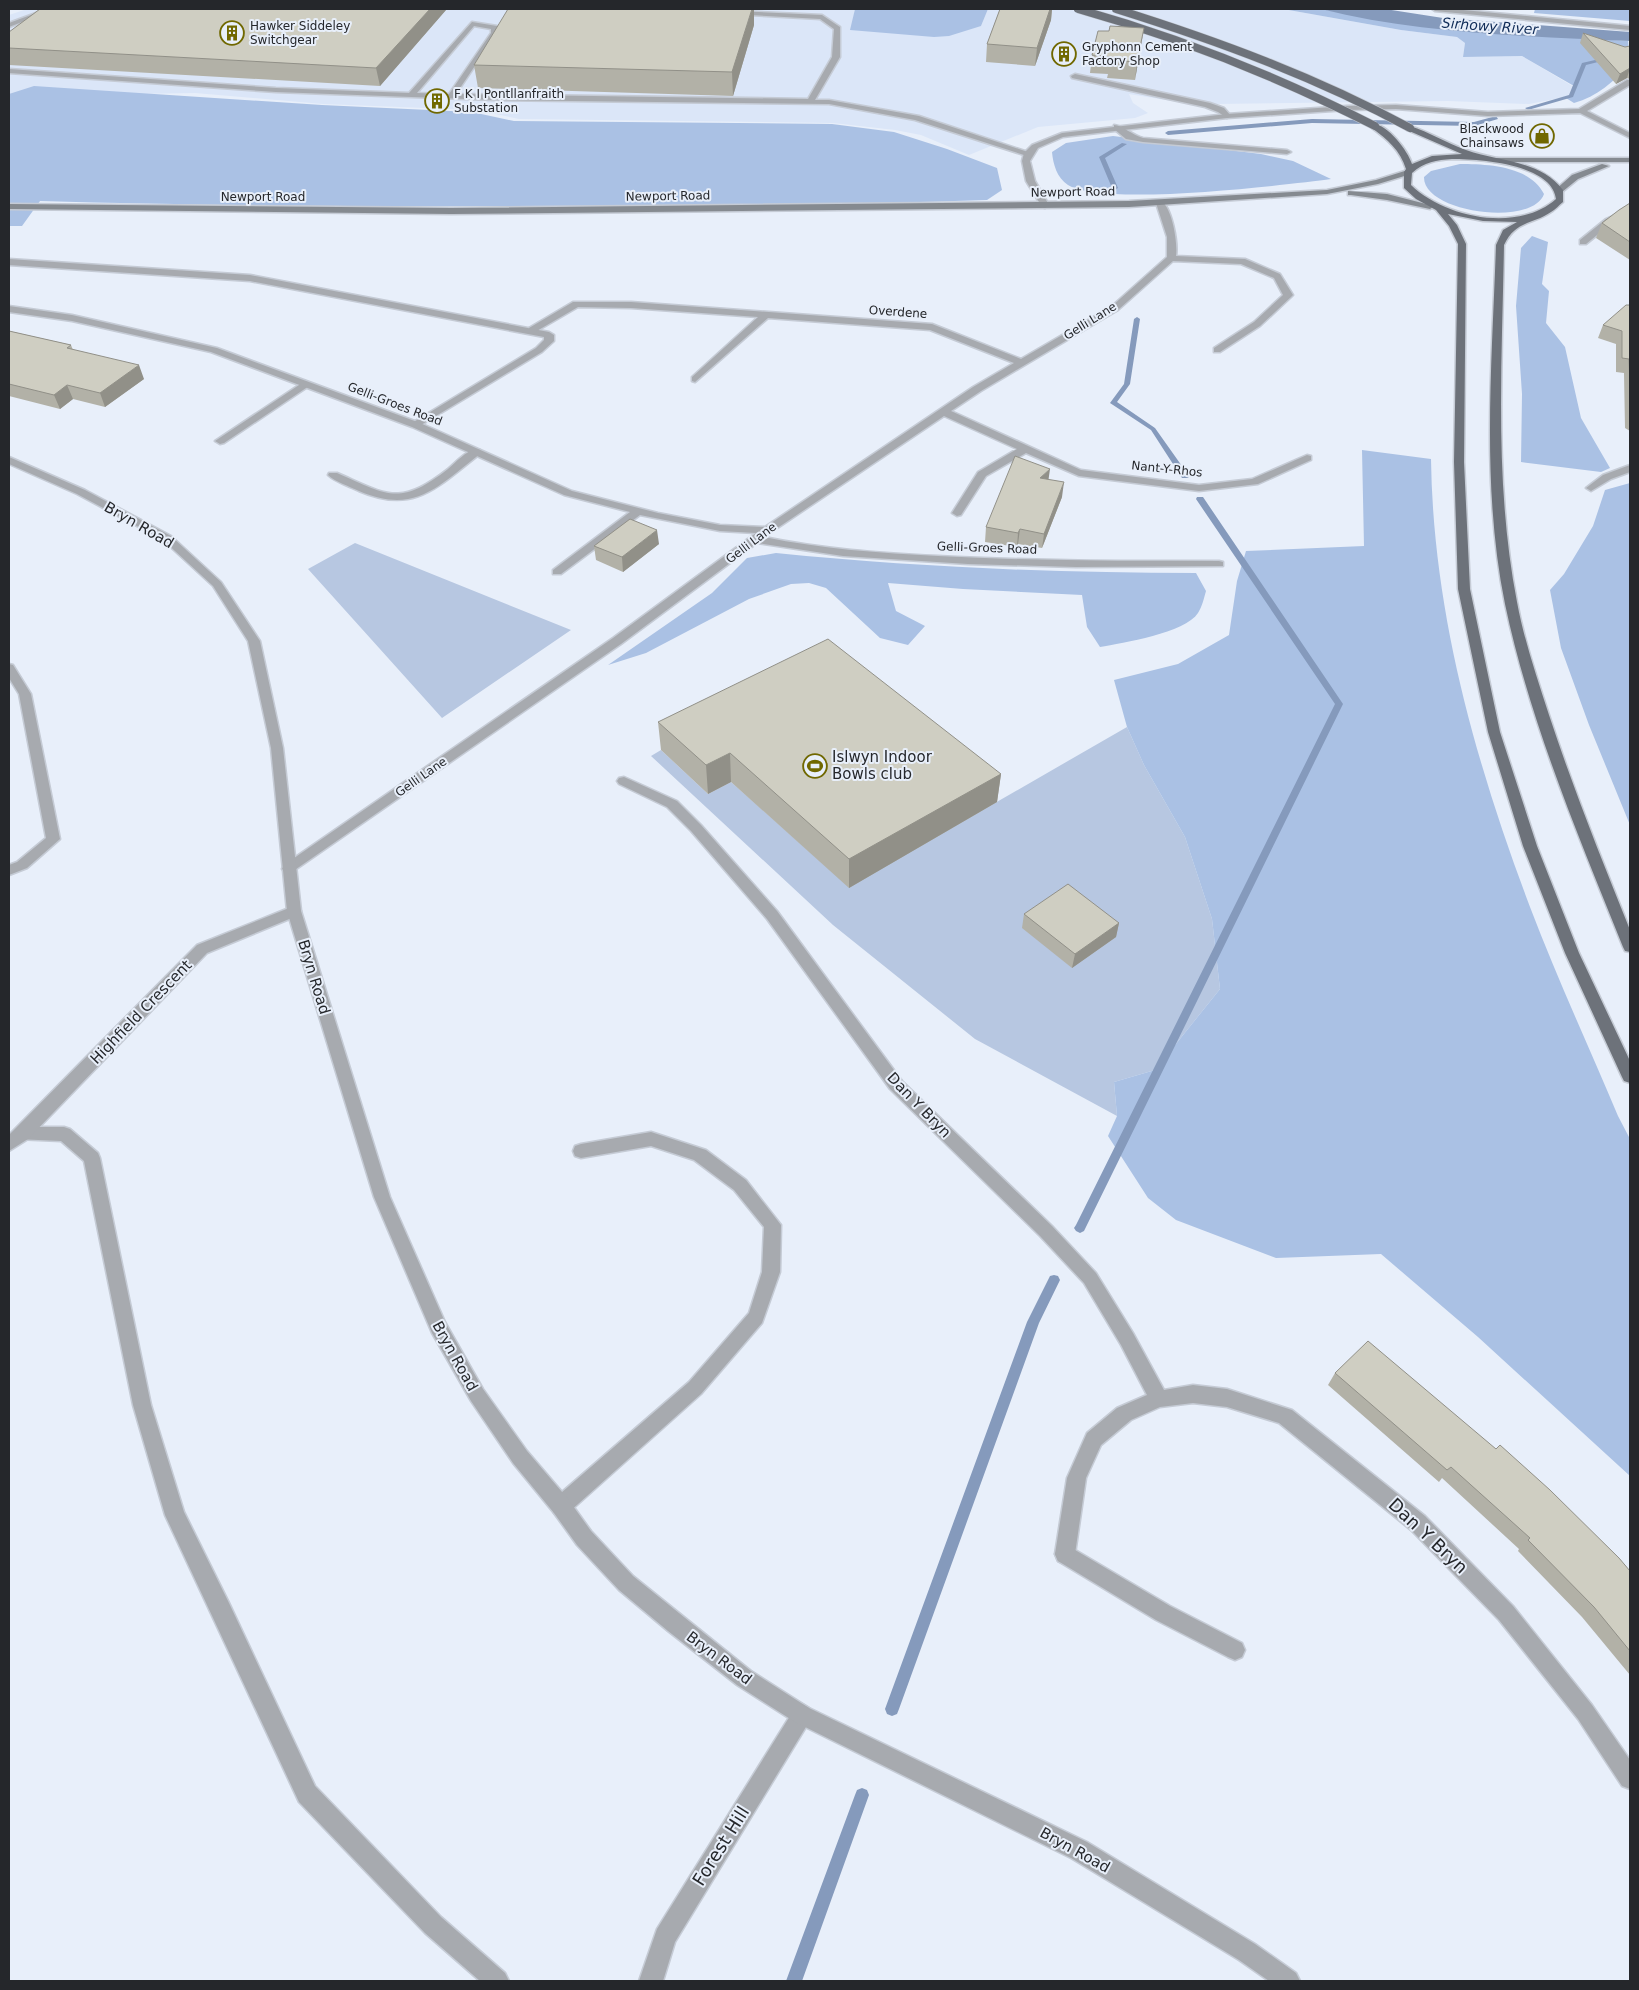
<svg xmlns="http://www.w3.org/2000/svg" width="1639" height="1990" font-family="'DejaVu Sans',sans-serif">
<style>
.built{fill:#dbe6f8}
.green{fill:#b7c7e1}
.forest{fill:#aac1e4}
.water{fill:#859abc}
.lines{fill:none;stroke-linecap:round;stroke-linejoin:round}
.stream{fill:#859abc;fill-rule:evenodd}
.service-casing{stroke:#c5cbd5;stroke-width:3}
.minor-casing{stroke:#c5cbd5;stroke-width:3}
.tertiary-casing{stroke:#c5cbd5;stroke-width:3}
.secondary-casing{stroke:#c5cbd5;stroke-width:3}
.primary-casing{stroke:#c5cbd5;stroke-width:3}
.service{fill:#a7aaaf;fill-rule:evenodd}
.minor{fill:#a7aaaf;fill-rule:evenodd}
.tertiary{fill:#a7aaaf;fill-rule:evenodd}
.secondary{fill:#858a90;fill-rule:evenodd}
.primary{fill:#6d727a;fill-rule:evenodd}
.primary-bridge-casing{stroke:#c5cbd5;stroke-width:9;stroke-linecap:butt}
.primary-bridge{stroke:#6d727a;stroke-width:8}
.wall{fill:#b2b1a7}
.shaded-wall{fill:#919088}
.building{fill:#cfcec2;stroke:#919088}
.labels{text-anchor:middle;stroke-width:4;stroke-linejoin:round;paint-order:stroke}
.far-poi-label{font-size:12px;fill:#25272b;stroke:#e8effa;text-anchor:start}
.far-street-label{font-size:12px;fill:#25272b;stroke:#e8effa}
.far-water-label{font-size:14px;font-style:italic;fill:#0f2b57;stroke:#e8effa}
.street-label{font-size:15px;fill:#25272b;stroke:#e8effa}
.poi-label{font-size:15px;fill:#25272b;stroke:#e8effa;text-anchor:start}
.near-street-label{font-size:18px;fill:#25272b;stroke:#e8effa}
</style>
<rect width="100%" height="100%" fill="#e8effa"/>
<path class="built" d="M27,9H855L851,30L981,26L988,9H1283L1401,30L1457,37L1465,43L1463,57L1522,56L1574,87L1571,96L1529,104L1448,101L1215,104L1196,99L1190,104L1129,94L1133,103L1148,113L1135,118L1038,127L969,155L921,135L895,130L833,123L519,119L476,110L323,104L195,93L133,94L9,101V15Z"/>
<path class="green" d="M355,543L571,630L442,718L308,569Z
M1127,727L1144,765L1185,837L1212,919L1220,989L1155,1070L1114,1082L1117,1116L975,1039L833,925L651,756L661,750L708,794L731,782L849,887Z"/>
<path class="forest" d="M855,9H988L981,26L949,36L934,37L850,30Z
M1283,9H1321L1411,25L1480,32L1628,41L1630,64C1614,81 1597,97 1574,103L1566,98L1571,96L1574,86L1522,56L1463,57L1465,43L1457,37L1401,30Z
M1535,9H1630V21L1534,13Z
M34,86L322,105L472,112L514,121L832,124L894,132L947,149L997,168L1002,190L987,200C885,204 784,204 682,205C468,207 254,207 40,201L22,226H9V94Z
M1113,136L1261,154L1293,161L1331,179C1285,185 1103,207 1068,185C1057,178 1053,164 1052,152L1066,143Z
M1460,164C1488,164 1530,166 1544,194C1533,227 1423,213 1424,177L1431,171Z
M1532,236L1548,242L1542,284L1549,291L1546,323L1565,347L1581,418L1610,468L1601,472L1521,462L1522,394L1516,306L1521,248Z
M1362,450L1431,459C1433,613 1476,764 1530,907C1557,978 1589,1047 1618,1116L1630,1139V1476L1478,1337L1381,1254L1276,1258L1176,1220L1148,1198L1108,1136L1117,1116L1114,1082L1155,1070L1220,989L1212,919L1185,837L1144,765L1127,727L1114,680L1178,664L1229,635L1237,581L1246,551L1364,546Z
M1630,483V825L1589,725L1561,648L1550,590L1564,574L1593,526L1605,490Z
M776,553C915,567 1056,573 1196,573L1206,591C1204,598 1202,607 1198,613C1185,633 1123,643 1100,647L1087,627L1082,595L963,589L888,583L896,611L925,626L908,645L880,638L826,588L809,583L791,584L749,599L646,653L608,665L712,593L747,558Z"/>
<path class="water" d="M1321,9H1385L1443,18L1630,32V41C1529,36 1419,34 1321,9Z"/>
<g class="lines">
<path class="stream" d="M1630,52V54L1586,65L1573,97L1528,110L1525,108L1569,95L1582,63Z
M1496,116L1498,119L1474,126L1312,123L1168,135L1165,133L1168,131L1312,119L1474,122Z
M1122,143L1127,144L1105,158L1118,188L1115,190L1112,188L1099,157Z
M1137,317L1140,319L1130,384L1117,402L1155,428L1189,476L1188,478H1182L1151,430L1110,403L1124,384L1134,319Z
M1197,497H1203L1343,704L1084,1231L1080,1233L1076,1231L1074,1228L1076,1225L1335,704L1196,499Z
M1054,1275L1058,1276L1060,1280L1039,1323L899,1709L897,1714L892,1716L887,1714L885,1709L1027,1322L1050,1276Z
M862,1788L867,1790L869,1795L802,1981H786L855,1795L857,1790Z"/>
<g class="service-casing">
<path id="service" d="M47,9H56L9,27V23Z
M734,11L822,15L840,27V57L815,100H829L919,116L1031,153L1024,155L915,120L829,104L493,100L276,92L9,73V69L276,88L409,93L472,22L497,26V33L456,94L808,99L832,57L834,29L820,19L732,14ZM474,26L491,29V33L449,94L417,93Z
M1075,74L1210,103L1224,108L1231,116L1227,118L1218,112L1205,107L1072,78L1071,76Z
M1114,125C1122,125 1132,135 1143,138L1287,150L1291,152L1287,154L1143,142L1126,139L1114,129Z
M1630,208V213L1612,223L1586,244H1580V240L1606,219Z
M9,259L250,275L549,332L554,335V341L542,352L416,428L411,425L412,423L536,348L544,340V337L250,281L9,265Z
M305,381L310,384L309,386L224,443L220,444L215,441Z
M476,449L480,450V454C437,487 415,515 359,491C349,486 335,482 328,475L329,473H337C388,495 399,507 448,469C456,462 466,451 476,449Z
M9,664L13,665L31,694L60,839L27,868L9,875V865L17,862L46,838L19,694L9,678Z
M22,1127H64L70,1129L98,1153L100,1158L151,1405L184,1512L229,1603L315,1786L441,1917L505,1973L509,1981H480L425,1933L299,1802L165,1515L133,1405L84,1161L61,1141L16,1139L14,1134L16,1129Z
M651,1132L706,1150L746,1180L781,1225L780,1272L762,1323L701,1394L568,1513L561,1515L554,1513L551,1506L554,1499L689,1382L749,1313L762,1272L764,1227L734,1190L694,1160L651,1146L581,1158L575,1156L573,1151L575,1146L581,1144Z
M1065,1544L1170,1606L1242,1643L1245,1650L1242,1657L1235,1660L1228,1657L1156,1620L1058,1561L1055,1554L1058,1547Z"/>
</g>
<g class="minor-casing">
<path id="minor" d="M1432,9H1453L1630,26V30L1435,11Z
M1627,80H1630V85L1587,111L1630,133V138L1580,113L1488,116L1396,109L1347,110L1227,118L1063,137L1038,148L1030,161L1035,181L1049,205L1045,208L1042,207L1026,181L1022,161L1024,153L1032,145L1062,133L1227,114L1347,106L1396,105L1488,112L1579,109Z
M1160,200C1172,206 1178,243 1176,256L1245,259L1280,274L1293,295L1291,297L1260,326L1220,352H1214V348L1254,322L1283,295L1274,278L1241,264L1173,261L1118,310L981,391L951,411L1081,470L1199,485L1252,479L1307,455L1311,456V460L1258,484L1199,491L1079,476L1026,453L986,476L961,515L957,516L952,513L978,472L1017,449L944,416L764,537C822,549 880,553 938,556C1032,561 1125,561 1219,561L1223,562V566L1076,567L968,564L843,556L757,543L621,644L289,874L282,869L284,865L613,638L756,533L720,531L640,515L561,574H553V570L630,512L564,495L412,427L211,352L72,321L9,312V306L72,315L217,348L420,423L572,491L658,513L720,525L765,527L973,387L1014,363L930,330L768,318L695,382L692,381V377L758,317L631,308L578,307L535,332H529V328L573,302H631L932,324L1021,359L1112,306L1167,257V237L1156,203Z
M1630,465V472L1611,479L1591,491L1586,488L1603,475Z
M624,777L677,801L701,825L777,911L902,1081L1052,1226L1096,1273L1133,1333L1164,1390L1193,1385L1227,1389L1292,1410L1425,1516L1513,1606L1592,1705L1630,1760V1789L1622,1786L1578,1719L1499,1620L1411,1530L1279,1423L1227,1407L1193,1403L1160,1407L1131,1420L1101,1445L1086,1478L1075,1554L1072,1561L1065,1564L1058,1561L1055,1554L1067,1478L1087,1433L1117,1408L1147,1395L1121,1345L1084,1283L1040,1236L890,1089L767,919L691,831L667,807L619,784L617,781L619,778Z
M294,906L301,911L299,915L207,953L28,1139L9,1151V1135L197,945Z
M802,1704L809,1708L813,1715L809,1722L675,1942L663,1981H639L657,1929L795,1708Z"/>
</g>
<g class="tertiary-casing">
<path id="tertiary" d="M9,457L85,490L171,536L221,582L260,641L283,748L301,911L390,1197L445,1322L483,1389L527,1451L568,1499L591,1531L633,1576L751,1671L809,1708L1087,1842L1255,1944L1296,1973L1300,1981H1269L1239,1960L1071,1858L795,1722L737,1685L668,1631L619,1590L577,1545L554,1513L513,1463L471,1401L432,1333L374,1197L287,911L271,748L248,641L213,586L163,540L77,494L9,464Z"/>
</g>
<g class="secondary-casing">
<path id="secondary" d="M1497,158H1630V162H1494L1493,160Z
M1602,164L1609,166L1578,179L1562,192L1555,190L1572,175Z
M1408,170H1411V174L1378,184L1327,194L1129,207L451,214L9,209V204L451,208L1129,201L1327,190L1376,180Z
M1348,191L1387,194L1434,206L1430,209L1387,200L1351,195H1348Z"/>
</g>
<g class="primary-casing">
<path id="primary" d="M1372,124C1387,123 1408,151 1412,164L1432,156L1462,154L1407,130V126H1410C1429,132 1447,143 1466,150C1500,162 1540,160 1563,190V202C1559,205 1555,210 1551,212C1532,225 1516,220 1504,245C1502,364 1494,484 1517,602C1524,640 1537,678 1549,715C1573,788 1601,858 1630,930V952L1625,951L1623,947C1578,835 1530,722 1505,604C1481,486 1492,364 1496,245L1503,230L1517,222L1483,221L1448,214L1457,225L1466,244L1464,462L1470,589L1500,732L1537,846L1579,953L1630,1061V1083L1624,1081L1622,1077L1565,953L1523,846L1488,732L1458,589L1454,462L1458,244L1449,226L1436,210L1416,199L1404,188V172L1406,169C1400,150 1388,140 1372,128ZM1452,159C1480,159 1552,164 1556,199C1518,233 1445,218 1411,185L1412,173C1424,162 1437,160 1452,159Z"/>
</g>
<use href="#service" class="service"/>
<use href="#minor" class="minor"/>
<use href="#tertiary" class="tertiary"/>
<use href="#secondary" class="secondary"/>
<use href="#primary" class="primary"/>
<g class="primary-bridge-casing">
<path id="primary-bridge" d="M1078,9C1181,38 1279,77 1375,126
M1116,9C1218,41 1316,77 1410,128"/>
</g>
<use href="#primary-bridge" class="primary-bridge"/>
</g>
<path class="wall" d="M40,9H446V10L380,86L9,65V32Z
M1000,9H1052L1051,20L1035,66L986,62L987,44Z
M754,25L733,96L478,88L474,65Z
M1583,33L1625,47L1630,46V79L1627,78L1616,84L1580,43Z
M1141,45L1135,80L1107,78L1108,74L1090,73L1092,55Z
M1630,203V260L1596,238L1602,223Z
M1630,305V431L1625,428L1624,373L1616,372V344L1598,338L1603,325Z
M9,331L71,345L73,350L144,379L105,407L73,399L60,409L9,396Z
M1062,497L1042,548L1018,544L1017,547L985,542L986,527Z
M659,544L623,572L596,560L594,546Z
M658,722L1001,774L997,802L849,888L731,782L708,794L661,750Z
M1024,914L1119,923L1116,937L1072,968L1022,928Z
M1335,1373L1630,1571V1675L1582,1617L1518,1551L1519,1549L1442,1478L1439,1482L1328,1385Z"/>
<path class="shaded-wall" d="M430,9H446V10L380,86L376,68Z
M752,9H754V25L733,96L732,72Z
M1050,9H1052L1051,20L1035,66L1037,48Z
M1144,28L1141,45L1135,80L1137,62Z
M1630,68L1627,78L1616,84L1620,74Z
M139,365L144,379L105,407L100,393Z
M67,385L73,399L60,409L54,395Z
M1050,469L1048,483L1040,478Z
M1064,482L1062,497L1042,548L1044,534Z
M1020,529L1018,544L1017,547L1018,533Z
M657,530L659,544L623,572L622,557Z
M730,753L731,782L708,794L706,765Z
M1001,774L997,802L849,888V859Z
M1119,923L1116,937L1072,968L1075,954Z"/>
<path class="building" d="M40,9H430L376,68L9,48V32Z
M508,9H752L732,72L474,65Z
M1000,9H1050L1037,48L987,44Z
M1110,26L1144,28L1137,62L1110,60V57L1092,55L1098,31H1109Z
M1583,33L1625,47L1630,46V68L1620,74Z
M1630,203V242L1602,223L1619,210Z
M1626,305H1630V387L1629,359L1622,358V331L1603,325Z
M9,331L71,345L67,348L139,365L100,393L67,385L54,395L9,384Z
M1015,456L1050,469L1040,478L1064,482L1044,534L1020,529L1018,533L986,527Z
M630,519L657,530L622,557L594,546Z
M828,639L1001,774L849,859L730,753L706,765L658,722Z
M1068,884L1119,923L1075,954L1024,914Z
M1368,1341L1496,1449L1500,1445L1550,1490L1619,1558L1630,1571V1651L1594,1607L1528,1540L1530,1538L1451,1467L1447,1470L1335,1373Z"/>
<defs>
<g id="building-ring" transform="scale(1.25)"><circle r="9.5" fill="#e8effa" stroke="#706800" stroke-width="1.5"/><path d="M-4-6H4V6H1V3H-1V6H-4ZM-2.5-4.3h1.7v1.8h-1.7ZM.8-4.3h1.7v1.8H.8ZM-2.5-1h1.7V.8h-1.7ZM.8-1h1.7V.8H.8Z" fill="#706800"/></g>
<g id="shop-ring" transform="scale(1.25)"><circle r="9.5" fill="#e8effa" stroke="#706800" stroke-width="1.5"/><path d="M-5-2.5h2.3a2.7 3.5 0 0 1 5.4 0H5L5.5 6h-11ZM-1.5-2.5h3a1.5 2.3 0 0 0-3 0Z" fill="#706800"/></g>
<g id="stadium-ring" transform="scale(1.25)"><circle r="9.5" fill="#e8effa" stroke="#706800" stroke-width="1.5"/><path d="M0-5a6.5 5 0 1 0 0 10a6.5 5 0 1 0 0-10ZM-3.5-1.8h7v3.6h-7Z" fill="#706800"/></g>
</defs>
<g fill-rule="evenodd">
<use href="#building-ring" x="232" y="33"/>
<use href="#building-ring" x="1064" y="54"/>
<use href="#building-ring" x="437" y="101"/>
<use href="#shop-ring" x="1542" y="136"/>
<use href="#stadium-ring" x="815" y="766"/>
</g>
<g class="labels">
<g class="far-poi-label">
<text x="250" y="30">Hawker Siddeley<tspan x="250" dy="14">Switchgear</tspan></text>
<text x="1082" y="51">Gryphonn Cement<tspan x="1082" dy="14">Factory Shop</tspan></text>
<text x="454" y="98">F K I Pontllanfraith<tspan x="454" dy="14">Substation</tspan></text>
<text x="1524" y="133" text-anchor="end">Blackwood<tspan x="1524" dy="14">Chainsaws</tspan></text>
</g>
<g class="far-street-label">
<text transform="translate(1073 192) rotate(-1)" y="4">Newport Road</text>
<text transform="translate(668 196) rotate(-1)" y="4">Newport Road</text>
<text x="263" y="201">Newport Road</text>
<text transform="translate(898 312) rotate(4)" y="4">Overdene</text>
<text transform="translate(1090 321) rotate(-32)" y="4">Gelli Lane</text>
<text transform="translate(395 404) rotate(21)" y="4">Gelli-Groes Road</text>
<text transform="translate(1167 469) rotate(6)" y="4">Nant-Y-Rhos</text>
<text transform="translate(751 543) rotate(-37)" y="4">Gelli Lane</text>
<text transform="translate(987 548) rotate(2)" y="4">Gelli-Groes Road</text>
<text transform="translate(421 777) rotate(-35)" y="4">Gelli Lane</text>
</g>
<g class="far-water-label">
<text transform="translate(1490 26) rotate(4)" y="5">Sirhowy River</text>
</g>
<g class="street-label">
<text transform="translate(139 525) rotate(30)" y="5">Bryn Road</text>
<text transform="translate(314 977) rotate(73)" y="5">Bryn Road</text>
<text transform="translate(141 1012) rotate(-46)" y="5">Highfield Crescent</text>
<text transform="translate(919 1105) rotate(46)" y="5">Dan Y Bryn</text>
<text transform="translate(455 1356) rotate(61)" y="5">Bryn Road</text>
<text transform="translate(719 1658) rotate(37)" y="5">Bryn Road</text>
<text transform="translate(1075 1850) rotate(29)" y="5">Bryn Road</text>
</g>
<g class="poi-label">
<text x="832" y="762">Islwyn Indoor<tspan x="832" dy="17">Bowls club</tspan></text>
</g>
<g class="near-street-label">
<text transform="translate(1428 1536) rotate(43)" y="6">Dan Y Bryn</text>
<text transform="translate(721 1846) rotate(-58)" y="6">Forest Hill</text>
</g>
</g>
<rect width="1639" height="1990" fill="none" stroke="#25272b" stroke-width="20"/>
</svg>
